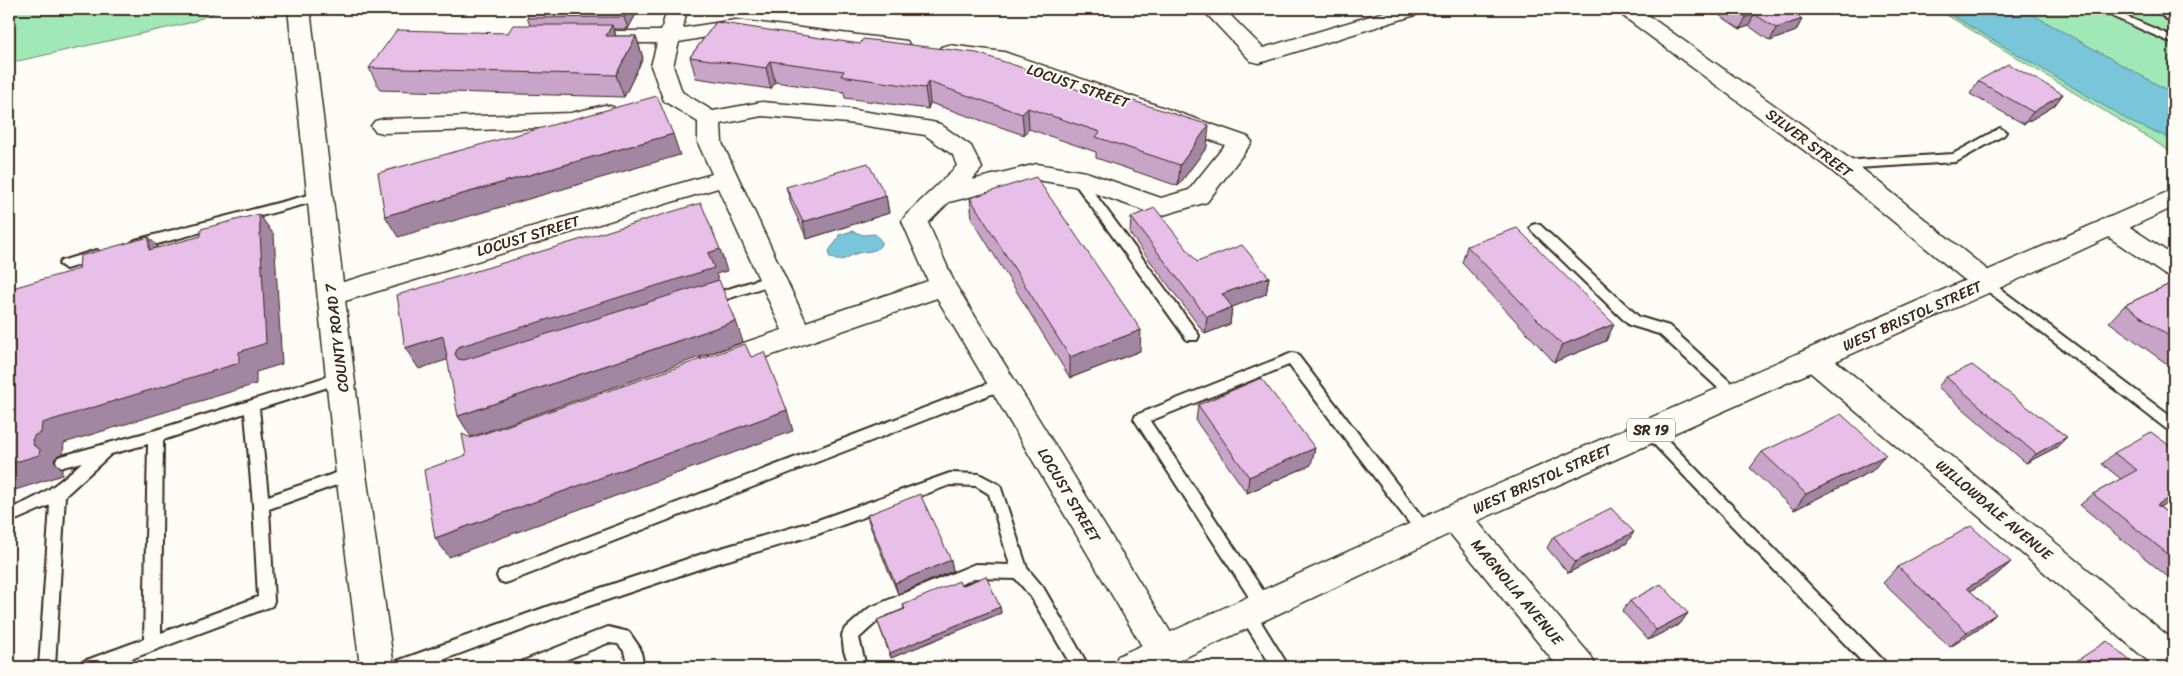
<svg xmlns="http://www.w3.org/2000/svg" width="2183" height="676" font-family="Sriracha,sans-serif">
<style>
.green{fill:#a0e8b6;stroke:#6e896a}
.water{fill:#79c5d9;stroke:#60878e}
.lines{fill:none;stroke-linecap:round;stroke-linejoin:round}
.service-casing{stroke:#3b2a1e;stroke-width:4}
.minor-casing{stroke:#3b2a1e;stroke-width:3}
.tertiary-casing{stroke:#3b2a1e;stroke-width:3}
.primary-casing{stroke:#3b2a1e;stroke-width:3}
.service{fill:#fdfcf7;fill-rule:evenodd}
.minor{fill:#fdfcf7;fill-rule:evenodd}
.tertiary{fill:#fdfcf7;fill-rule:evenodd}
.primary{fill:#fdfcf7;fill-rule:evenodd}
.wall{fill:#c7a4c8;stroke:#3b2a1e}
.shaded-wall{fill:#a286a2;stroke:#3b2a1e}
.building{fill:#e7bfe8;stroke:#3b2a1e}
.labels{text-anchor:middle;stroke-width:4;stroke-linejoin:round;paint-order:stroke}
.shield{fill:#fdfcf7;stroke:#75695f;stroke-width:1}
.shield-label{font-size:14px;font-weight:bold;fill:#3b2a1e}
.street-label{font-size:15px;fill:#3b2a1e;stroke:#fdfcf7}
</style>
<rect width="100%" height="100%" fill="#fdfcf7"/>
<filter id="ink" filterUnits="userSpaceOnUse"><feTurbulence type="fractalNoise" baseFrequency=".02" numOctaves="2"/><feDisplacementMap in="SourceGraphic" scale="10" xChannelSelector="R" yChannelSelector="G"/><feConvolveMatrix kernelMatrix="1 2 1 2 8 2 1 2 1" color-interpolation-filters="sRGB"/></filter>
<g filter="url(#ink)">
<path class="green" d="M9,9H224L189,23L9,63Z
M1937,9H2174V149L2170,151Z"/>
<path class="water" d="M1941,9H2029L2035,16L2174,94V142L2160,134L2133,123Z
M852,231L863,235L875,234L882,242C877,254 868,250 858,253C846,256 841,266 829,256C828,246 837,245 839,235Z"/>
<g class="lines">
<g class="service-casing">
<path id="service" d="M2096,9H2109L2174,37V44Z
M2152,9H2164L2174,16V24Z
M2000,128L2006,132L2004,135L1956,162L1841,169L1835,165L1841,161L1953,154Z
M1077,174L1081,175L1197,332L1199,336L1197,340H1187L1073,181L1071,178L1073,175Z
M320,192L324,193L326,196L324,199L135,250L129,245L135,240Z
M1536,224L1540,225L1639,317L1669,326L1739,390L1741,394L1739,398H1729L1659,334L1629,325L1532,231L1530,228L1532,225Z
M97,250L103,255L102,258L66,269L59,264L61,261Z
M772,275L777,277L779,280L777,283L708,305L701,300L703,297Z
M1986,278L2174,419V433L2169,431L1981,286L1979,283L1981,280Z
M1292,353L1297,354L1433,531L1431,536L1425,538L1419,536L1289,365L1150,421L1270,601L1272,606L1270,611L1264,613L1258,611L1134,419L1136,415Z
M342,372L347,373L349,377L347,381L259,409L268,496L351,468L356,470L359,474L356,478L269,509L274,601L272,606L110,667H82L84,661L144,639L148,444L111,454L65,496L55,667H39L50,505L9,523V509C41,497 57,485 82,462L63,467L58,465L56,461L58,457L156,430ZM245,413L253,505L258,597L161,633L163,440Z
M1002,378L1007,380L1009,384L1007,388L511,581L505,583L499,581L497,576L499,571Z
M1650,425L1655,427L1884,661L1886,667H1867L1645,435L1643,431L1645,427Z
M950,473L979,474L1000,485L1027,568L1043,587L1089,667H1072L1031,597L1016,579L976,578L881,618L859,638L866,667H850L844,651L842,635L844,630L869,608L975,564L1010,565L989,494L976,486L950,485L818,534L711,565L571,612L424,667H395L397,661L571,598L711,551L818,520Z
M1247,607L1253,609L1289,667H1272L1239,614L1241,609Z
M608,627L629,632L640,648L644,667H628L624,651L618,644L608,643L548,667H521L523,661Z"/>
</g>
<g class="minor-casing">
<path id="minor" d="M667,9H687L683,28L735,20L907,41L910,46L907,51L899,53L735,32L679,42L673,66L682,92L713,111L762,102L848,109L932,122L940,124L971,146L982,168L972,180L1037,164L1086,172L1161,198L1189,190L1225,145L993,63L941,57L938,52L941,47L949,45L1004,52L1248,137L1252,142L1207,202L1160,216L1074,186L1037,180L949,202L928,223L955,284L1176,641L1181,652L1176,663L1165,667L1152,663L937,298L712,376L702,373L698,365L702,357L782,330L718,188L332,305L323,302L319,295L323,288L712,174L698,143V122L664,101L651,66L657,43H599L591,42L588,37L591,32L599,31H661ZM762,116L848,123L925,135L953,155L957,166L906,215L902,221L928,281L806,322L722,143L721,124Z
M1202,9H1224L1263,48L1394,9H1426L1422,13L1259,63L1251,61Z
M1616,9H1639L1850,159L1995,276L1999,283L1995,290L1986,293L1977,290L1832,171L1619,13Z
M605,105L613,107L617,112L613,117L571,127L383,133L375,131L371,126L375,121L383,119L571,113Z
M2110,217L2119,220L2174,256V277L2165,275L2101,232L2097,226L2101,220Z
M1814,348L1824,351L2174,641V667H2155L1804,367L1800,359L1804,351Z
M1455,504L1466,508L1591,656L1596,667H1558L1444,526L1439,517L1444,508Z"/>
</g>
<g class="tertiary-casing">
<path id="tertiary" d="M288,9H310L366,474L394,667H360L336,474Z"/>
</g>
<g class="primary-casing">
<path id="primary" d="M2174,189V207L1995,290L1466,526L1165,667H1113L1118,656L1444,508Z"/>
</g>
<use href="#service" class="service"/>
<use href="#minor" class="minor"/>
<use href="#tertiary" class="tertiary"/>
<use href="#primary" class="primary"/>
</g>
<path class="wall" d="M532,9H634L636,14L628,29H614L616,36H636L643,58L624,97L380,90L369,68L508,33L530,25L527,18Z
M1714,9H1787L1802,19L1796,31L1770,41L1749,26L1740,29L1713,11Z
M716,22L1054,82L1207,147L1178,186L1096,158V152L1029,129L1024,135L930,103L928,109L845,98L844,92L775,82L771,89L696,78L690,57Z
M1978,81L2063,94L2054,106L2024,124L1970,94Z
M786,187L886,196L889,213L807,239L791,204Z
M970,198L1140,351L1070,378L972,219Z
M1131,217L1197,262L1269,277L1266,294L1232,307L1230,324L1205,334L1130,234Z
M1467,246L1614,324L1606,341L1554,362L1462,263Z
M2174,282V369L2109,322L2125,305Z
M1946,377L2067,437L2057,447L2026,463L1938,387Z
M1198,405L1311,465L1247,493L1196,421Z
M2174,449L2160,507L2174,518V582L2080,505L2093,494L2121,479L2102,464L2114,453Z
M1762,452L1886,455L1872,471L1794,510L1750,468Z
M867,515L951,560L953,571L898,594L870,526Z
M1553,537L1627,543L1568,573L1547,548Z
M2011,562L1994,577L1970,591L1996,614L1979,629L1950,647L1883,583L1898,567Z
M961,586L1000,607L1001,613L891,658L877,620L904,609L903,605Z
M1630,601L1688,613L1680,624L1648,640L1622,611Z"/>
<path class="shaded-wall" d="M628,9H634L636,14L628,29L624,17Z
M1754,14L1749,26L1740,29L1746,17Z
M1802,19L1796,31L1770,41L1776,28Z
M612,25L619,46L606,36Z
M636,36L643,58L624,97L616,75Z
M770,61L775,82L771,89L766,68Z
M928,82L930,103L928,109L925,88Z
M2063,94L2054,106L2024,124L2033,112Z
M1028,108L1029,129L1024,135L1022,114Z
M1209,125L1207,147L1178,186L1180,165Z
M673,134L680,155L398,237L385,216Z
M886,196L889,213L807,239L803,222Z
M259,214L274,235L282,364L256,372V384L64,443L63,454L58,455L54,460L55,462L62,469V475L9,492V464L34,446L32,440L42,423Z
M149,237L167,258L149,250Z
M720,249L727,271L716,274L722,289L467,375L455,354L458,347L708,253Z
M1269,277L1266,294L1220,312L1222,294Z
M1232,307L1230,324L1205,334L1207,317Z
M736,321L743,342L471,437L458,416Z
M1614,324L1606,341L1554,362L1562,345Z
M1141,330L1140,351L1070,378V357Z
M443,336L456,357L419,369L405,348Z
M787,410L793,431L449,557L435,538Z
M2067,437L2057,447L2026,463L2036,454Z
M1315,448L1311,465L1247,493L1249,477Z
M1886,455L1872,471L1794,510L1806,494Z
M2174,495V499L2144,516L2157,505Z
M1634,532L1627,543L1568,573L1575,562Z
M951,560L953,571L898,594L895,583Z
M2011,562L1994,577L1950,603L1967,588Z
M1000,607L1001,613L891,658L890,653Z
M1688,613L1680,624L1648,640L1656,630Z
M1996,614L1979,629L1950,647L1967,632Z
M570,659L576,667H572Z"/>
<path class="building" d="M532,9H628L624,17L527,18Z
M1733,9H1787L1802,19L1776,28L1754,14L1746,17Z
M716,22L860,44L863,39L977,53L1054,78L1051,81L1123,104L1127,99L1209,125L1180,165L1096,137L1100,132L1028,108L1022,114L928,82L925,88L841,76L844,71L770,61L766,68L690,57Z
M513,25H612L606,36H636L616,75L369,68L397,30L508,33Z
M2008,64L2063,94L2033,112L1978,81Z
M657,96L673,134L385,216L378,173Z
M868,163L886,196L803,222L786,187Z
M1036,177L1141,330L1070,357L970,198Z
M701,203L720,249L708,253L714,268L458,347L455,354L458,359L464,360L719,280L736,321L458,416L443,336L405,348L397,295Z
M1155,208L1197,262L1242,245L1269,277L1222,294L1232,307L1207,317L1131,217Z
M259,214L266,343L239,352V363L42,423L41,433L35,435L32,440L34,446L40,449L39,455L9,464V289L79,269L80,256L149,237V250L201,236V229Z
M1517,228L1614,324L1562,345L1467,246Z
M2174,282V340L2125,305Z
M745,344L751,357L764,352L787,410L435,538L424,470L466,455L462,434L471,438Z
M1972,365L2067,437L2036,454L1946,377Z
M1261,378L1315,448L1249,477L1198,405Z
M1841,414L1886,455L1806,494L1762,452Z
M2151,432L2174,449V495L2157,505L2174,518V559L2093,494L2137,470L2114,453Z
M920,494L951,560L895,583L867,515Z
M1611,508L1634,532L1575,562L1553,537Z
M1971,526L2011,562L1967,588L1996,614L1967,632L1898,567Z
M986,576L1000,607L890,653L877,620L905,609L903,605L959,581L961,586Z
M1661,584L1688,613L1656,630L1630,601Z
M2107,641L2137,667H2067Z
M570,659L572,667H551Z"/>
</g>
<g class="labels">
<rect class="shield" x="1627" y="418.5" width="48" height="23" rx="4"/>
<g class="shield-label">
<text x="1651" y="435">SR 19</text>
</g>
<g class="street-label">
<text transform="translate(1078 86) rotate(19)" y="5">LOCUST STREET</text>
<text transform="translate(1809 143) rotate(37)" y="5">SILVER STREET</text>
<text transform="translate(528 236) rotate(-17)" y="5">LOCUST STREET</text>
<text transform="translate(1912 316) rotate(-24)" y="5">WEST BRISTOL STREET</text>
<text transform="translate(337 338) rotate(-97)" y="5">COUNTY ROAD 7</text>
<text transform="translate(1542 479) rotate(-24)" y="5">WEST BRISTOL STREET</text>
<text transform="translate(1069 495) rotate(59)" y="5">LOCUST STREET</text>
<text transform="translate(1994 510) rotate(40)" y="5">WILLOWDALE AVENUE</text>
<text transform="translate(1517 592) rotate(50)" y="5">MAGNOLIA AVENUE</text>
</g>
</g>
<rect width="2183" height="676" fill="none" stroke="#fdfcf7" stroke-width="30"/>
<rect x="15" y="15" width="2153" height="646" fill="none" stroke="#3b2a1e" stroke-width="2" filter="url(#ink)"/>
</svg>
